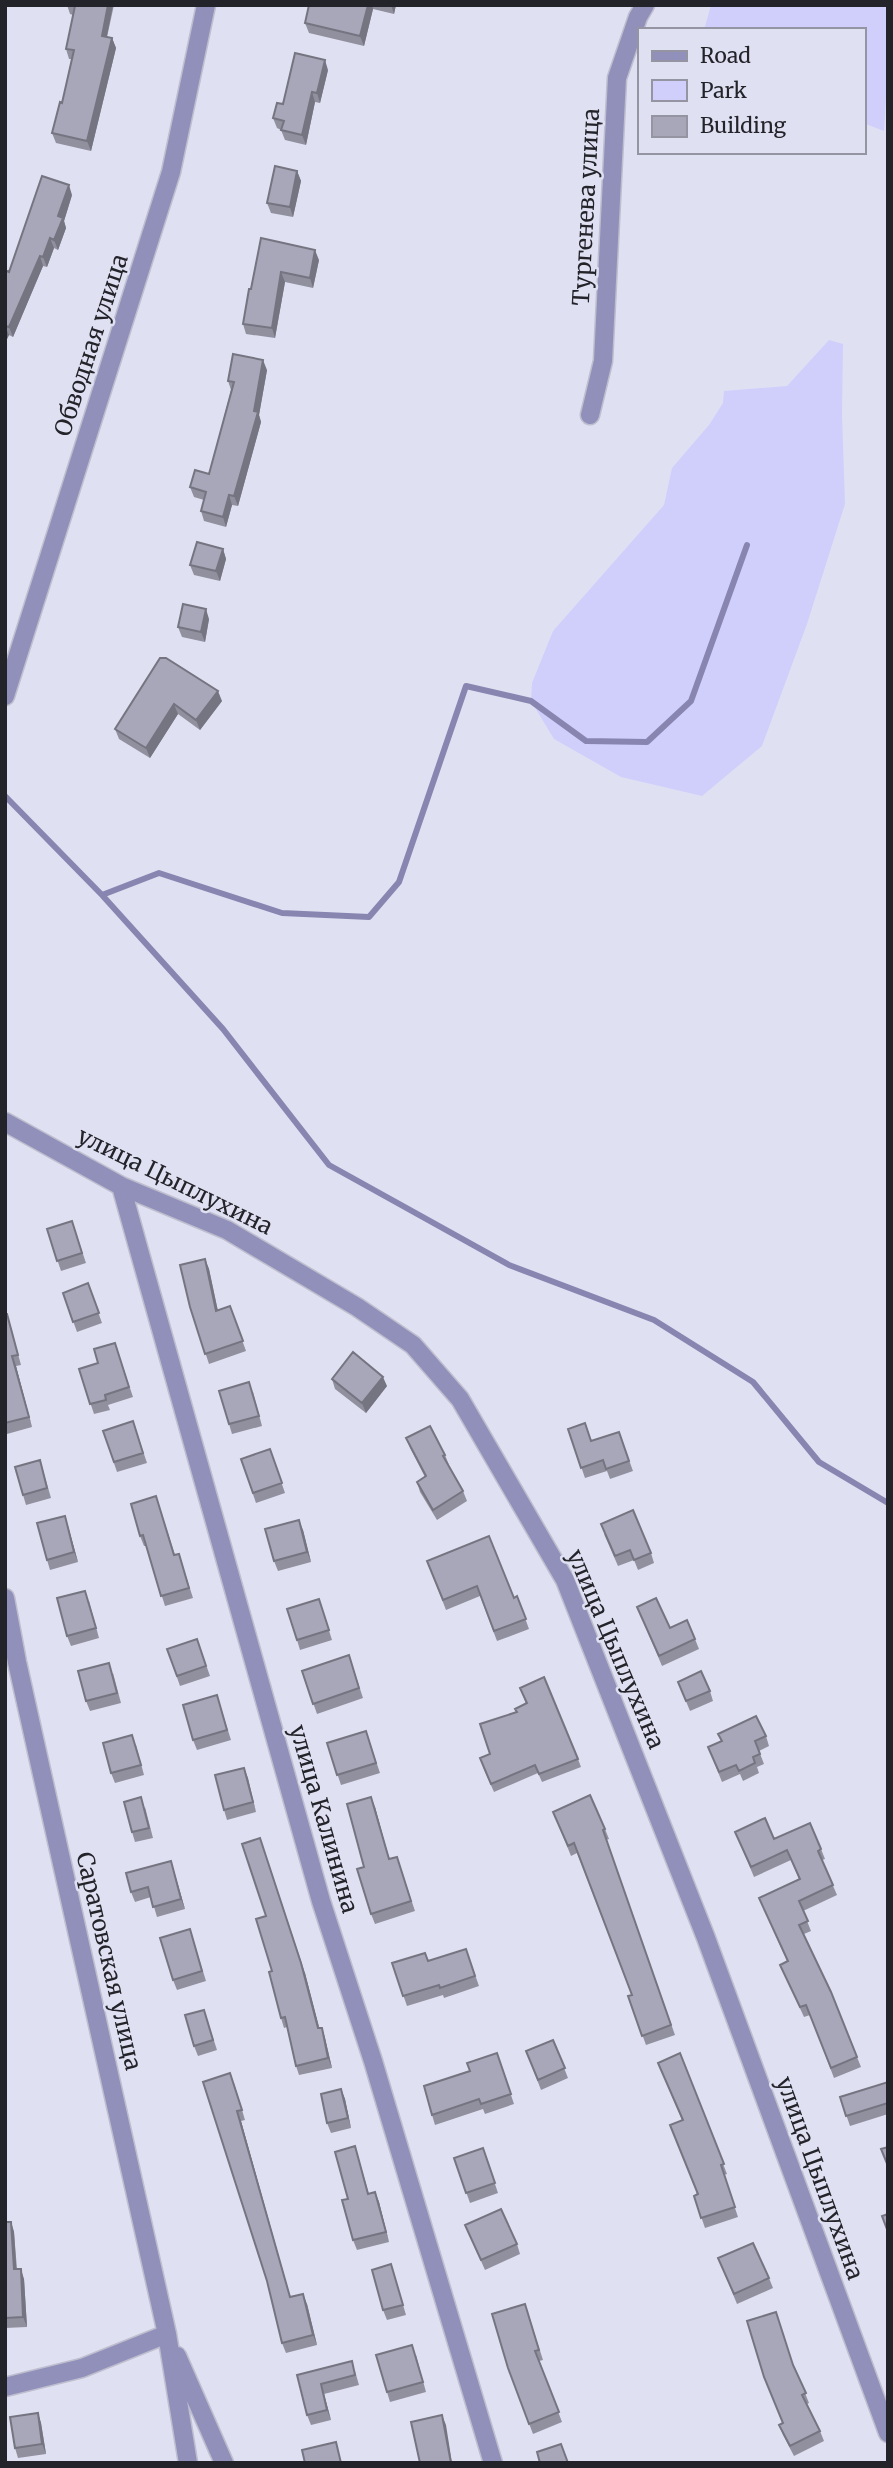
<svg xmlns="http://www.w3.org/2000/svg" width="893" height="2468" font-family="Merriweather,serif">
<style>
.green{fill:#d0cffc}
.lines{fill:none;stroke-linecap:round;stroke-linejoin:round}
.stream{stroke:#8886b1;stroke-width:6}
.minor-casing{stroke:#bebecf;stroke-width:21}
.minor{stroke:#9190bb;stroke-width:18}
.wall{fill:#90909f}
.shaded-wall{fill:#757582}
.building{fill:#a7a7b9;stroke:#757582;stroke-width:2}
.labels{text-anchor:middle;stroke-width:5;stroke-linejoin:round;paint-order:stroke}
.street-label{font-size:23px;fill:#23232a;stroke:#e0e0f3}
</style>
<rect width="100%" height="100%" fill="#e0e0f3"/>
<path class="green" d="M711,5H888V66L884,131L863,123V30H704Z
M829,340L843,344L842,414L845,504L807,624L762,746L702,796L621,777L554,739L531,701L532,683L553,631L664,505L672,468L709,425L723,403L724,391L787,386Z"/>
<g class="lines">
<path class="stream" d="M5,796L102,895L223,1029L329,1165L509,1265L654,1320L753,1382L819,1462L888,1503
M102,895L159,873L282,913L369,917L399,882L466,686L531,701L586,741L647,742L691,701L747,545"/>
<g class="minor-casing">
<path id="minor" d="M590,415L603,361L617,78L638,17L645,5
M5,696L171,172L206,5
M5,1122L121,1186L227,1230L357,1307L413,1345L460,1399L565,1580L706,1938L888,2433
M121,1186L321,1901L373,2061L493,2463
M5,1598L17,1662L167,2334L188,2463
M177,2356L224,2463
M5,2387L82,2368L167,2334"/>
</g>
<use href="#minor" class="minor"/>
</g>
<path class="wall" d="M67,5H114L107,37L112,38L116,48L91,151L56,143L52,133L62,103L72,59H69L66,49L73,15L70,14Z
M309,5H396L394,14L373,9L364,46L309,33L305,23Z
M328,70L320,103L315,102L306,145L285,140L281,130L277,128L273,118L283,104Z
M297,171L301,181L293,217L271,213L267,203Z
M72,195L64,221L66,228L58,250L54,248L47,267L43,266L13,337L9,335L5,343V270L9,272Z
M261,238L319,260L313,288L285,282L275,338L246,334L243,324Z
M267,370L259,415L261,422L238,506L232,505L226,527L204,521L201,511L204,500L194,497L190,487L209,474L231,390L228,381Z
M223,549L226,559L220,581L194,575L190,565Z
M209,619L205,642L182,637L178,627Z
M160,658L222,701L200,730L178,714L150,758L119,739L115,729Z
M72,1221L86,1263L61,1271L47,1229Z
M205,1259L209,1269L218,1311L230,1306L246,1351L209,1364L190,1307Z
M88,1283L102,1323L77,1332L63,1293Z
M5,1314H7L10,1324L21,1365L16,1366L32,1427L7,1434L5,1429Z
M115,1343L133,1397L108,1405L110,1410L94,1414L79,1369L98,1363Z
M332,1379L387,1386L366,1413L335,1389Z
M253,1392L262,1426L232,1434L229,1424Z
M133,1421L147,1463L117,1472L103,1431Z
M568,1429L591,1441L619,1432L633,1471L610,1479L607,1471L585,1478Z
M406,1438L445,1455L449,1465H448L463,1491L467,1501L437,1520L420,1492L417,1482L425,1477L410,1448Z
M270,1449L285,1493L256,1503L241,1459Z
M43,1470L51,1498L26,1505L23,1495Z
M156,1496L175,1555L179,1554L193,1598L165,1606L146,1546H144L140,1536Z
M68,1526L78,1562L50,1570L47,1560Z
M303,1530L311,1562L278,1571L274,1561Z
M604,1534L651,1553L654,1563L638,1570L634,1560L618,1566Z
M427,1561L514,1598L517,1596L529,1629L497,1641L480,1596L446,1610Z
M319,1599L332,1640L300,1650L297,1640Z
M89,1601L99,1638L71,1646L67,1636Z
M637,1607L670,1628L695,1639L699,1649L662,1666Z
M197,1639L210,1676L180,1686L167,1649Z
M349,1655L363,1698L317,1714L302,1671Z
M113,1673L121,1703L90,1711L86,1701Z
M678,1682L710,1691L713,1701L690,1711Z
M520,1688L578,1759L581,1767L542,1782L538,1773L494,1792L483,1767L517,1712L526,1704Z
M217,1695L231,1740L197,1750L193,1740Z
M366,1731L380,1773L341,1785L327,1743Z
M718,1734L766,1736L769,1746L759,1751L764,1764L757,1767L759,1773L743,1781L740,1774L722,1782L708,1747L721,1741Z
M136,1745L144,1775L115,1783L111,1773Z
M244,1768L256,1812L227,1820L224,1810Z
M145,1807L153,1838L135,1842L132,1832Z
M375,1807L389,1859L397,1857L415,1911L375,1924L371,1914L364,1867Z
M553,1812L605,1829L609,1839L606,1840L675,2035L646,2045L628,1996L632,1995L577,1853L571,1856Z
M735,1832L821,1849L825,1859L822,1860L837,1895L803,1911L811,1931L804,1934L831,1992L861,2067L834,2078L810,2015L804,2017L780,1965L787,1961L759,1898L799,1879L791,1860L754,1877Z
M171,1861L185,1909L157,1917L151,1897L135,1902L131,1892Z
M190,1929L206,1981L177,1990L173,1980Z
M466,1949L479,1986L444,1998L443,1995L407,2006L392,1963L428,1961Z
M305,1973L319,2028H322L325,2038L332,2068L299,2075L296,2066L287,2027L284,2028L281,2018Z
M204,2010L217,2050L198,2056L194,2046Z
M553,2040L568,2078L541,2090L526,2051Z
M497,2053L514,2104L485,2114L483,2109L435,2125L432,2115L470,2071Z
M680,2053L727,2174L724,2175L738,2217L705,2228L694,2196L697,2195L682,2120L658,2063Z
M203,2082L234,2083L245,2120L241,2121L290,2297L307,2304L317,2345L286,2353L282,2343L267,2281Z
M888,2082V2114L850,2126L840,2097Z
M341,2089L345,2099L351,2128L331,2133L327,2123Z
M355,2146L369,2194L375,2192L379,2202L389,2242L357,2250L353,2240L348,2199Z
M483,2148L498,2193L470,2203L454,2158Z
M5,2222H11L14,2232L17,2269L24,2279L27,2327L5,2328Z
M465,2225L517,2244L520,2254L485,2270Z
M718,2258L769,2278L773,2288L737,2304Z
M391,2264L406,2315L387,2320L383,2310Z
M525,2304L543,2360L539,2361L562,2422L533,2434L508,2368Z
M416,2355L426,2392L390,2402L387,2392Z
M795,2368L809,2403L807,2404L820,2431L824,2441L794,2456L783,2435L779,2425L782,2423Z
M355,2371L359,2385L324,2394L331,2420L311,2425L307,2415L297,2375Z
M38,2413L41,2423L46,2454L18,2458L15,2448Z"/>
<path class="shaded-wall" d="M108,5H113L105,46L102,36Z
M368,5H372L373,9L364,46L360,36Z
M391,5H396L394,14Z
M112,38L116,48L91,151L87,141Z
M325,60L328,70L320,103L317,93Z
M312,92L315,102L306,145L302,135Z
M297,171L301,181L293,217L290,207Z
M69,185L72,195L64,221L66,228L58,250L54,240L58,216Z
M50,238L54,248L47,267L43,257Z
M315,250L319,260L313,288L310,278Z
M40,256L43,266L13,337L9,327Z
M281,272L285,282L275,338L272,328Z
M5,326L9,335L5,343Z
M263,360L267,370L259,415L261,422L238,506L234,496L254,411Z
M229,495L232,505L226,527L223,517Z
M223,549L226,559L220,581L216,571Z
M206,609L209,619L205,642L201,632Z
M218,691L222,701L200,730L196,720Z
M174,704L178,714L150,758L146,748Z
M205,1259L209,1269L220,1321L216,1311Z
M12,1356L16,1366L32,1427L29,1417Z
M383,1377L387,1386L366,1413L362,1403Z
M65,1516L68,1526L78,1562L74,1552Z
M299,1520L303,1530L311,1562L307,1552Z
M244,1768L248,1778L256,1812L253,1802Z
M371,1797L375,1807L392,1869L389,1859Z
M260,1838L305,1973L322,2038Z
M171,1861L174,1871L185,1909L181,1899Z
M322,2028L325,2038L332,2068L328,2058Z
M341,2089L345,2099L351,2128L348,2118Z
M237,2111L241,2121L293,2307L290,2297Z
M375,2192L379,2202L389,2242L386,2232Z
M11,2222L14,2232L17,2279L14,2269Z
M21,2269L24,2279L27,2327L23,2317Z
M303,2294L307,2304L317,2345L313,2335Z
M321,2384L324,2394L331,2420L327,2410Z
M38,2413L41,2423L46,2454L42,2444Z
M442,2415L446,2425L452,2463H451L449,2455Z"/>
<path class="building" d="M72,5H108L102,36L112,38L87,141L52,133L60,102L62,103L74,50L66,49L75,6Z
M309,5H368L360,36L305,23Z
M295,53L325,60L317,93L312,92L302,135L281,130L284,121L273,118L277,103L283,104Z
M275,166L297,171L290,207L267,203Z
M42,176L69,185L58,216L63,218L54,240L50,238L43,257L40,256L9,327L5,326V270L9,272Z
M261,238L315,250L310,278L281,272L272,328L243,324L249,289H251Z
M233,354L263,360L254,411L258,412L234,496L229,495L223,517L201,511L206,492L190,487L195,470L209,474L234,382L228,381Z
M197,542L223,549L216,571L190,565Z
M183,604L206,609L201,632L178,627Z
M160,658H166L218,691L196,720L174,704L146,748L115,729Z
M72,1221L82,1253L57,1261L47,1229Z
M205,1259L216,1311L230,1306L243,1341L205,1354L190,1307L180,1265Z
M88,1283L99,1313L73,1322L63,1293Z
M5,1314H7L18,1355L12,1356L29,1417L5,1423Z
M115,1343L129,1387L105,1395L106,1400L90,1404L79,1369L98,1363L94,1349Z
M353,1352L383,1377L362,1403L332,1379Z
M249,1382L259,1416L229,1424L219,1391Z
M133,1421L143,1453L114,1462L103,1431Z
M585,1423L591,1441L619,1432L629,1461L606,1469L603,1460L581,1468L568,1429Z
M430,1426L445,1455L443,1456L463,1491L433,1510L417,1482L426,1476L406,1438Z
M270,1449L282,1483L253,1493L241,1459Z
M40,1460L47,1488L23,1495L15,1467Z
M156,1496L174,1555L179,1554L189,1588L161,1596L143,1535L140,1536L131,1504Z
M633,1510L651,1553L634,1560L630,1550L615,1556L601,1524Z
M65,1516L74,1552L47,1560L37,1523Z
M299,1520L307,1552L274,1561L265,1529Z
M489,1536L514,1598L517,1596L526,1619L494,1631L477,1586L443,1600L427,1561Z
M85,1591L96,1628L67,1636L57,1598Z
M656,1598L670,1628L687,1620L695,1639L659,1656L637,1607Z
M319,1599L329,1630L297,1640L287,1609Z
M197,1639L206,1666L177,1676L167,1649Z
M349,1655L359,1688L313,1704L302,1671Z
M109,1663L117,1693L86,1701L78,1671Z
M701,1671L710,1691L686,1701L678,1682Z
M544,1677L578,1759L539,1774L535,1765L491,1784L480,1758L490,1754L480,1724L517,1712L515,1709L527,1703L520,1688Z
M217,1695L227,1730L193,1740L183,1705Z
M756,1716L766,1736L755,1741L760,1754L753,1757L755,1763L739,1771L736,1765L719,1772L708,1747L722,1741L718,1734Z
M366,1731L376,1763L337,1775L327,1743Z
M132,1735L141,1765L111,1773L103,1743Z
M244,1768L253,1802L224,1810L215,1775Z
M590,1795L605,1829L603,1830L671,2025L642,2036L628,1996L632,1995L574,1843L568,1846L553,1812Z
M141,1797L149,1828L132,1832L124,1802Z
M371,1797L389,1859L397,1857L411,1901L371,1914L357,1869L364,1867L347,1804Z
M765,1818L774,1839L810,1823L821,1849L818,1851L833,1885L799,1901L808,1921L799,1925L831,1992L857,2057L831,2068L806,2005L800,2007L780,1965L788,1961L759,1898L800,1879L787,1850L751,1867L735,1832Z
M260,1838L301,1963L318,2028H322L328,2058L296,2066L285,2017L281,2018L269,1972L272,1971L256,1919L266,1916L242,1844Z
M171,1861L181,1899L153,1907L148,1887L131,1892L126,1873Z
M190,1929L202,1971L173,1980L160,1938Z
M466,1949L475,1976L440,1988L439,1985L403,1996L392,1963L425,1953L428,1961Z
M204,2010L213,2040L194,2046L185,2015Z
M553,2040L565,2068L538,2080L526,2051Z
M497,2053L511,2094L481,2104L479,2099L432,2115L424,2086L470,2071L467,2063Z
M680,2053L724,2164L721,2165L735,2207L701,2218L694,2196L698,2194L670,2125L683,2120L658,2063Z
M230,2073L242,2110L237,2111L290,2297L303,2294L313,2335L282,2343L267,2281L203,2082Z
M888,2082V2103L846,2116L840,2097Z
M341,2089L348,2118L327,2123L321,2094Z
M355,2146L368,2194L375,2192L386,2232L353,2240L342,2200L348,2199L335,2152Z
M888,2147V2166L881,2149Z
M483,2148L495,2183L466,2193L454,2158Z
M501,2209L517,2244L481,2260L465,2225Z
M888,2214V2232L882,2216Z
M5,2222H11L14,2269H21L23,2317L5,2318Z
M753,2243L769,2278L734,2294L718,2258Z
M391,2264L403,2305L383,2310L372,2270Z
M525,2304L539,2350L535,2351L559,2412L529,2424L508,2368L492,2314Z
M776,2312L793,2365L806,2393L802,2395L820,2431L790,2446L779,2425L783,2423L764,2377L747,2321Z
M412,2345L423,2382L387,2392L376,2355Z
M352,2361L355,2375L321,2384L327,2410L307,2415L297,2375Z
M38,2413L42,2444L15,2448L10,2417Z
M442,2415L451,2463H420L411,2422Z
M336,2442L341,2463H305L302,2450Z
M561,2444L568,2463H540L537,2452Z"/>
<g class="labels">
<g class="street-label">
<text transform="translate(586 207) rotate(-87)" y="8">Тургенева улица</text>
<text transform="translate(91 345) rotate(-72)" y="8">Обводная улица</text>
<text transform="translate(175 1181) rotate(26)" y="8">улица Цыплухина</text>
<text transform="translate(616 1649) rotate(67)" y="8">улица Цыплухина</text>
<text transform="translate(324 1819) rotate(74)" y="8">улица Калинина</text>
<text transform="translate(109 1961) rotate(77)" y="8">Саратовская улица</text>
<text transform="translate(820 2178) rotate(70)" y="8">улица Цыплухина</text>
</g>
</g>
<rect width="893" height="2468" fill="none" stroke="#23232a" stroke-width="14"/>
<rect x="638" y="28" width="228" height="126" fill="#e0e0f3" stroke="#9494a3" stroke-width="2"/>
<rect x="652" y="51" width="35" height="10" fill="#9190bb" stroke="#9494a3" stroke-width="2"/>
<text x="700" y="63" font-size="21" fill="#23232a">Road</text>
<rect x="652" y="80" width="35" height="21" fill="#d0cffc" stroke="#9494a3" stroke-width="2"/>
<text x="700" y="98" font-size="21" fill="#23232a">Park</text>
<rect x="652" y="116" width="35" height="21" fill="#a7a7b9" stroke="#9494a3" stroke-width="2"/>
<text x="700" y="133" font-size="21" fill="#23232a">Building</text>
</svg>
